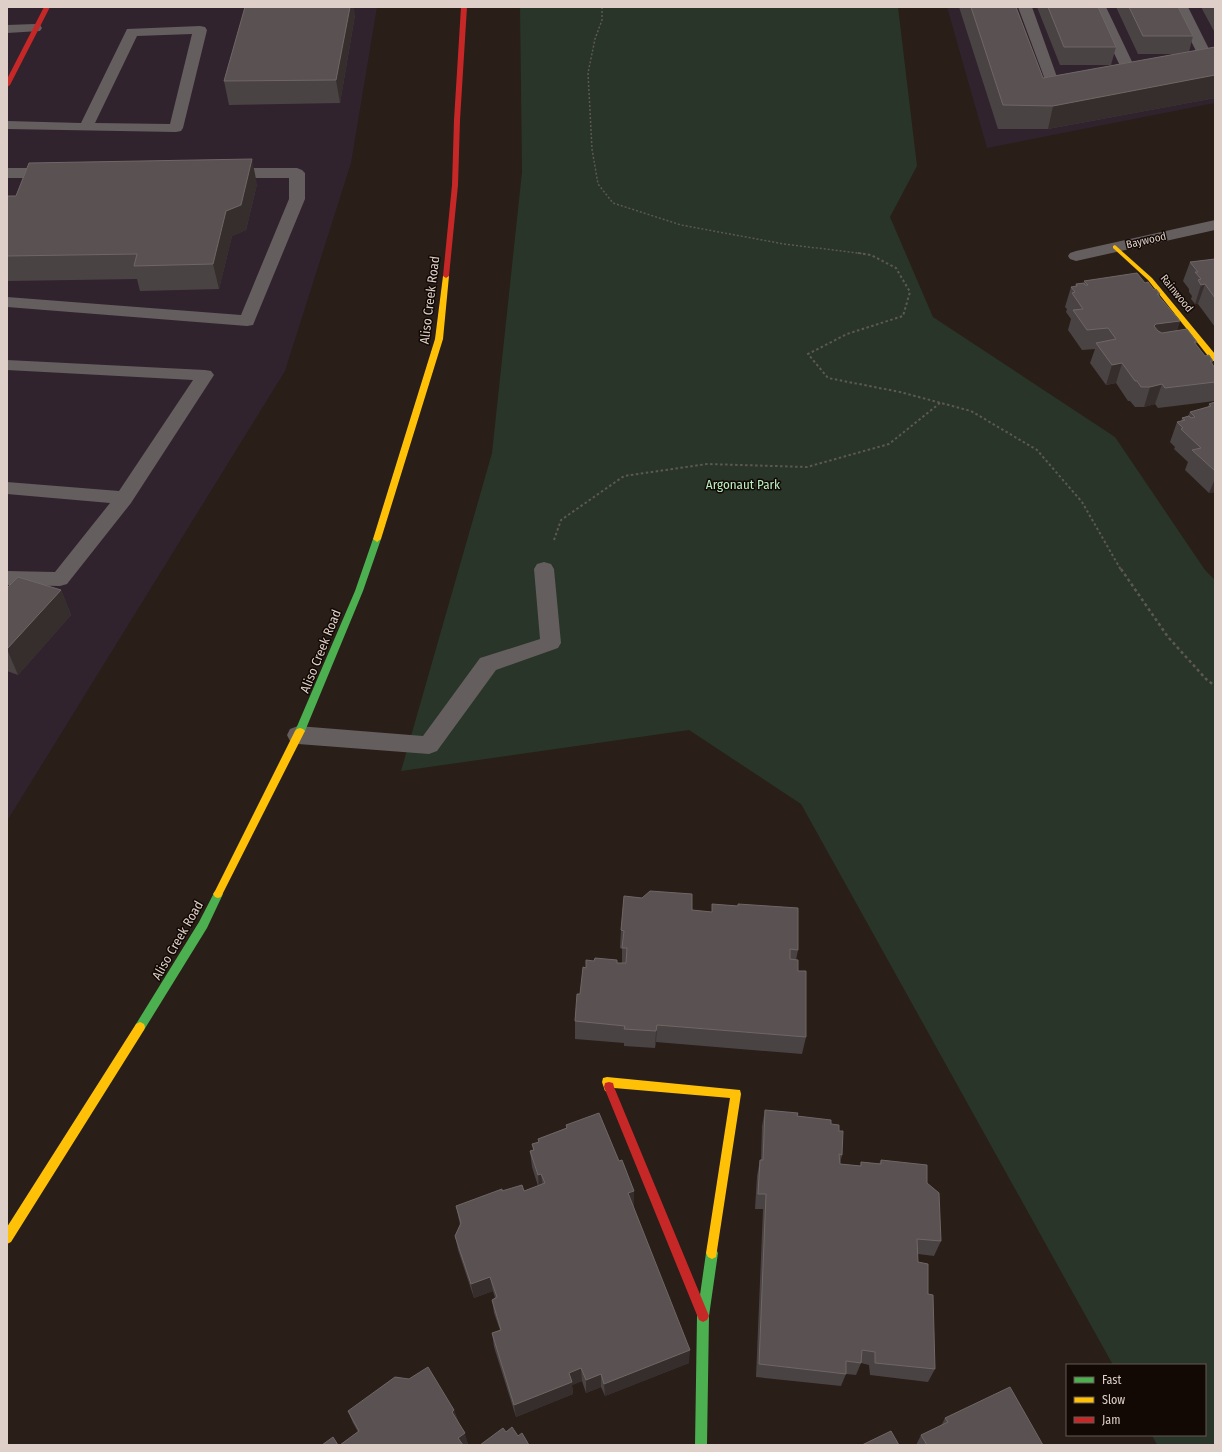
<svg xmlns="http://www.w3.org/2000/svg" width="1222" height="1452" font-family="'Fira Sans Condensed',sans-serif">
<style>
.commercial{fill:#31232d}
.green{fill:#283528}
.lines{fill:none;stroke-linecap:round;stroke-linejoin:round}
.path-far2{stroke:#5e5754;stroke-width:1.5;stroke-dasharray:2 2;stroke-linecap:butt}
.path-far1{stroke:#5e5754;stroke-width:2;stroke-dasharray:2.5 2.5;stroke-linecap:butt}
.path{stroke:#5e5754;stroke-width:2.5;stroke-dasharray:3 3;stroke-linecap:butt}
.lane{fill:#645e5e;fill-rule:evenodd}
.street{fill:#645e5e;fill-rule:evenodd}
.fast{fill:#4caf50;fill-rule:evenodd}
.slow{fill:#ffc107;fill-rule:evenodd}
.jam{fill:#c62828;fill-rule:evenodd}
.wall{fill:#4a4344}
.shaded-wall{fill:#362e2c}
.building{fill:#5a5252;stroke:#6f6665}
.labels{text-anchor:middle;stroke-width:3;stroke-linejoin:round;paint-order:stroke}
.far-street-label{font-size:11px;fill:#ded0c8;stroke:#120905}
.street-label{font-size:13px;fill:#ded0c8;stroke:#120905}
.park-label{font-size:13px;fill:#baefc0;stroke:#120905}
</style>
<rect width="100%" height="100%" fill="#291e18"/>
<path class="commercial" d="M7,7H377L351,163L285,371L7,821Z
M947,7H1215V103L987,148Z"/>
<path class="green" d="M520,7H898L917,166L890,217L933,317L1115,437L1205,570L1215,580V1445H1157L1152,1435H1205V1365H1113L801,804L689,730L401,771L492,453L522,172Z"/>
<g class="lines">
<path class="path-far2" d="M602,7V20L595,39L588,73L592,149L598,184L613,203L681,225L784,244L866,254"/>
<path class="path-far1" d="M858,253L871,255L896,268L910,292L903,316L847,334L808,354L828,378L900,392L971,411L1037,450L1082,502L1121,570
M554,540L561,520L624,476L707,464L807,467L889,444L940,403"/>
<path class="path" d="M1121,569L1168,637L1206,679L1215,686"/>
<path class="lane" d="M1018,7H1032L1057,77L1077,75L1082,76L1084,79L1082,82L1052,86L1047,85Z
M1092,7H1106L1136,70L1134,73L1129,74L1124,73L1122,70Z
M1174,7H1188L1212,55L1210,58L1181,64L1176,63L1174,60L1176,57L1197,53Z
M35,24L40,25L42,28L40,31L7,33V25Z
M200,26L205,27L207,30L183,128L181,131L176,132L7,129V121L81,123L127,29ZM192,34L170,124L95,123L137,36Z
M7,168H54L59,170L62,173L59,176L54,178H7Z
M225,168H297L302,170L305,173V199L253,325L247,326L7,307V297L241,315L289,199V178H225L220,176L217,173L220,170Z
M7,360L205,370L211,371L214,375L131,503L67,584L60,586L7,585V571L55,572L110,503L7,494V482L119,491L193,380L7,370Z
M544,562L551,564L554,569L561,643L558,648L496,670L437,751L429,754L298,744L290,741L287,735L290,729L298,726L423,736L480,658L540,639L534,569L537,564Z"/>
<path class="street" d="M1215,220V230L1076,261L1070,259L1068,256L1070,253L1076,251Z"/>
<path class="fast" d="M377,536L381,539L363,591L305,731L303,733H297L295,731L355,591L373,539Z
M218,890L221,891L223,894L207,928L144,1030L140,1032L136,1030L135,1027L136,1024L199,922L215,891Z
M712,1247L716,1249L718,1253L709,1316L707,1445H695L697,1316L706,1253L708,1249Z"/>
<path class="slow" d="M1115,245L1152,278L1215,354V361H1212L1148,280L1113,248V246Z
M446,274L449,276L443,339L381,539L377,542L373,539L435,339L443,276Z
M300,728L303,729L305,731L221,897L218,898L215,897L213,894L215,891L295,731L297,729Z
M140,1022L144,1024L145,1027L144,1030L11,1242L7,1244V1227L136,1024Z
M607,1077L740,1090L741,1094L716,1257L712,1259L708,1257L706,1253L730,1098L614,1088L613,1091L609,1092L605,1091L602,1082L603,1078Z"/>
<path class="jam" d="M44,7H50L10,85L7,87V79Z
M461,7H467L460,120L458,185L449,276L446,278L443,276L452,185L454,120Z
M609,1082L613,1083L614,1087L709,1316L707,1320L703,1322L699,1320L604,1087L605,1083Z"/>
</g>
<path class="wall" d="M959,7H1016L1043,78L1175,54H1138L1116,7H1178L1193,36L1189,52L1215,47V98L1048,129H998Z
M1037,7H1098L1116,47L1111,65H1060Z
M1201,7H1215V33Z
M355,15L340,103L229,105L224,81Z
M257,184L246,230L232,236L219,289L140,291L137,279L7,281V200Z
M1215,259V327L1198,304H1195L1191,299L1192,296L1189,292V289L1183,281L1190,262Z
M1084,281L1145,283L1160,294L1159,297L1180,321L1177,330L1197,342L1196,344L1205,356L1213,361L1212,364L1215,368V401L1158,408L1155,404L1144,407H1135L1130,401H1128L1116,383L1106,385L1090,363L1095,349L1082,350L1068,330L1071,319L1066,312L1067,309L1065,307L1071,287H1075L1076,284L1084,283Z
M1215,402V492L1209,493L1185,470L1188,462L1174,449L1175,447L1170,442L1177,422H1181L1182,418L1188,416L1190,412L1208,407L1209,404Z
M7,588L61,590L71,615L18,675L7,671Z
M642,898L692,910L798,950L796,960L798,971L806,1037L802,1054L656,1042L655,1048L624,1046V1043L575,1039V1021L580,994L586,968L617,963H622V949L620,948L621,930Z
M765,1110L831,1124L839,1131L842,1155L840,1164L860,1166L861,1162L879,1164L881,1160L927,1183L941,1241L934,1256L918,1254V1262L928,1294L935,1369L928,1382L870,1375L869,1365L861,1363L856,1375L846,1374L841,1386L756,1377L763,1209H755L757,1176L760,1160H761L762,1126Z
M566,1125L634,1206H633L689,1363L605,1396L601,1387L586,1393L582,1381L572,1385L573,1394L516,1417L494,1347L492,1333L500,1330L494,1313L492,1300L495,1298L493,1291L474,1298L458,1250L455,1236L460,1225L456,1206L502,1191H524L538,1186L532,1167L530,1151L533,1150L532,1144L538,1142V1139L566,1128Z
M454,1410L458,1421L468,1444L467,1445H340L358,1432L353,1423L348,1411Z
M945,1418L1043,1445H916L921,1435L941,1426Z"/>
<path class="shaded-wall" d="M350,7H354L355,15L340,103L336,80Z
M1215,75V98L1048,129L1053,106Z
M252,159L257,184L246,230L232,236L219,289L213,264L226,211Z
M1205,284L1198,304H1195L1201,285Z
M1180,321L1173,340L1148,346L1154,326L1156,324Z
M1122,363L1116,383L1106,385L1112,365Z
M1162,384L1155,404L1144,407L1150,387Z
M1215,479V492L1209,493Z
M61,590L71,615L18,675L7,649Z
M657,1025L656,1042L655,1048L656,1031Z
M541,1174L543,1189L539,1191L538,1175Z
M634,1191V1206L628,1208V1193Z
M490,1277L493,1291L474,1298L471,1284Z
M690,1350L689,1363L605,1396L604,1384Z
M581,1368L582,1381L572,1385L573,1394L516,1417L514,1405L569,1373Z
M601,1374V1387L586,1393V1380Z
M454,1410L458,1422L452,1412Z
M465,1433L468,1444L467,1445H460L458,1438Z"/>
<path class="building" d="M245,7H350L336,80L224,81Z
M971,7H1016L1043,78L1215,47V75L1053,106L1003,105Z
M1048,7H1098L1116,47H1064Z
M1129,7H1178L1193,36H1143Z
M252,159L241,205L226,211L213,264L134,266L137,254L7,256V200L8,196H16L29,163Z
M1215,259V298L1205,284L1201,285L1198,280L1201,279L1195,272H1198L1190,262Z
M1137,273L1145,283L1148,282L1154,290L1156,289L1160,294H1157L1180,321L1156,324L1154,326L1158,331L1162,333L1187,329L1197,342H1194L1205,356L1209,355L1213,361H1210L1215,368V370H1214L1215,372V382L1165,388L1162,384L1150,387H1141L1137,381H1135L1122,363L1112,365L1096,343L1116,339L1108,328L1087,330L1073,310L1083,309L1072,293L1075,292L1071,287L1077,286L1076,284L1084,283L1085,285H1088L1084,281Z
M1215,402V471L1192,450L1201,448L1181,429L1183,428L1177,422L1185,420L1182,418L1189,416L1191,418L1195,417L1190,412L1211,406L1209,404Z
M18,577L61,590L7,649V588Z
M650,891L692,894V910L712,912V904L738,906V904L798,908V950L790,949V959L798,960V971H806V1037L657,1025L656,1031L624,1029L625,1026L575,1021L577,994H580L583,967L586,968V960L594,961L595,958L617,960V963H626L627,948H622L624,931L621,930L624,896L642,898Z
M765,1110L798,1113L797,1116L831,1120V1124L839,1125V1131H843L842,1155L839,1154L840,1164L861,1166V1162L881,1164V1160L927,1165V1183L939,1193L941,1241L917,1239L918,1262L928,1264V1294L933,1295L935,1369L875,1363V1352L862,1350L861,1363L846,1361V1374L759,1364L766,1194H758L760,1160H763Z
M599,1113L619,1161L622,1160L634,1191L628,1193L690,1350L604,1384L601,1374L586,1380L581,1368L569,1373L572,1382L514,1405L492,1333L501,1330L492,1300L497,1297L490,1277L471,1284L455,1236L461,1223L456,1206L502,1189V1191L522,1185L524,1191L545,1183L541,1174L538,1175L530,1151L534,1150L532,1144L539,1142L538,1139L567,1128L566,1125Z
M428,1367L454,1410L452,1412L465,1433L458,1438L463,1445H340L359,1431L348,1411L395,1377L409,1379Z
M1010,1387L1043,1445H927L921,1435L948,1422L945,1418Z
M512,1427L518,1436L522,1433L529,1445H480L503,1428L506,1432Z
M891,1431L899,1445H862Z
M333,1437L338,1445H322Z"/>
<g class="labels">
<g class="far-street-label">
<text transform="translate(1146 240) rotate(-13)" y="4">Baywood</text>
<text transform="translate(1177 293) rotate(51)" y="4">Rainwood</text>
</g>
<g class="street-label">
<text transform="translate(429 300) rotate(-83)" y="5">Aliso Creek Road</text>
<text transform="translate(320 651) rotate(-68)" y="5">Aliso Creek Road</text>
<text transform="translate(177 940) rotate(-60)" y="5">Aliso Creek Road</text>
</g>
<g class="park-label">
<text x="743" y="489">Argonaut Park</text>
</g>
</g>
<rect width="1222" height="1452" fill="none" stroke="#ded0c8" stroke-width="16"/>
<rect x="1066" y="1364" width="140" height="72" fill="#120905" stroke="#645953"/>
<rect x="1074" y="1377" width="20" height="6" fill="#4caf50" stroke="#645953"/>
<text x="1102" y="1384" font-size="12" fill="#ded0c8">Fast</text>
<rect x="1074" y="1397" width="20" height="6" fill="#ffc107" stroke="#645953"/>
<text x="1102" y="1404" font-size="12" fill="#ded0c8">Slow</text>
<rect x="1074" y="1417" width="20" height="6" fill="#c62828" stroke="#645953"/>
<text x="1102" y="1424" font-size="12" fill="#ded0c8">Jam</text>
</svg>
